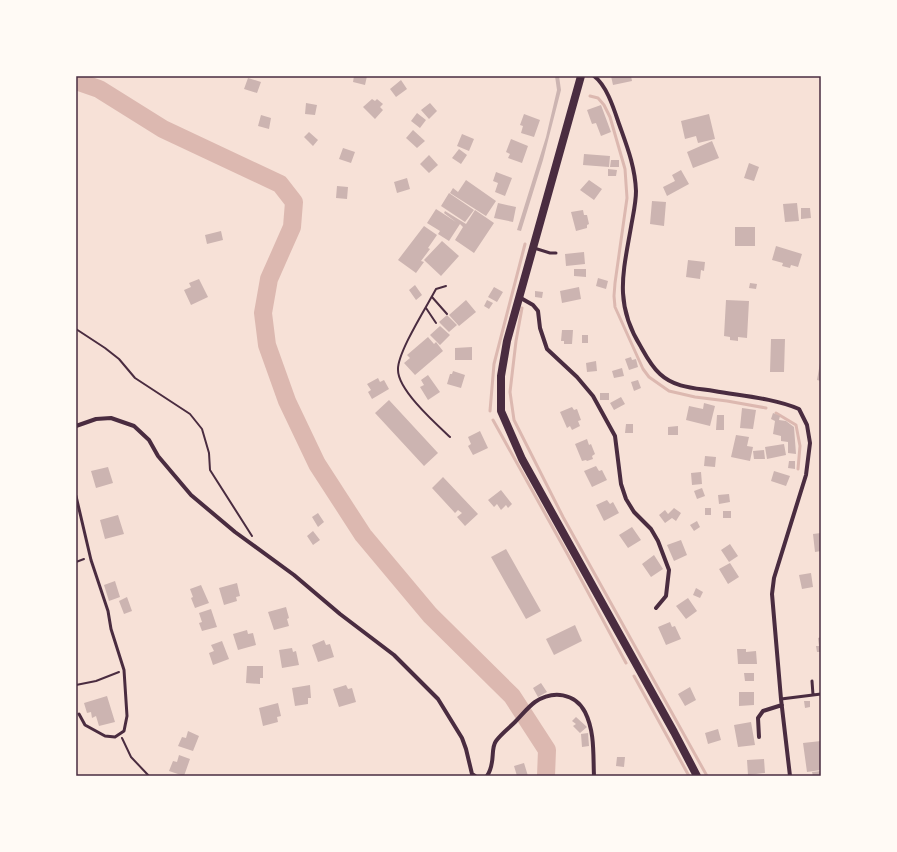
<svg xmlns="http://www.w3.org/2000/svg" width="897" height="852" font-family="Spectral,serif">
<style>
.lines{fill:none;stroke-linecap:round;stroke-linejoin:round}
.stream{stroke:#dcb8b0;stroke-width:3}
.river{stroke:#dcb8b0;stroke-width:18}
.building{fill:#ccb4b1}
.path{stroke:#4a2c40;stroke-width:2}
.service{stroke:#4a2c40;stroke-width:3}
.minor{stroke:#4a2c40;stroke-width:4}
.secondary{stroke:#4a2c40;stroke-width:8}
.neatline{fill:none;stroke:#4a2c40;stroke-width:1.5}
</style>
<rect width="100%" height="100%" fill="#f7e1d7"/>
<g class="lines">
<path class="stream" d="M590,96L598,98L604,105L610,117L625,169L627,198L615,283L614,296L615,307L643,369L649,377L669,391L695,397L727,401L766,408
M522,308L516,341L510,392L514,420L563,517L707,776
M490,411L494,364L525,244
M776,413L796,425L800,446L798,469
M493,420L568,555L626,663
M634,676L689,776"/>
<path class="river" d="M76,81L99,89L163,129L280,184L294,202L292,227L269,279L263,313L267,345L287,401L317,464L363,535L430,615L512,696L547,750L546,776"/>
</g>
<path class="building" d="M354,76H367L365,85L353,82Z
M555,76H559L561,90L543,160L521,231L517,230L546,137L557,90Z
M611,76H631L632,81L613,85Z
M248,78L261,82L257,93L244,89Z
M401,80L407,89L396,97L390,89Z
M372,99L375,101L377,99L383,104L380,107L383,110L375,119L363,107Z
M306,103L317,105L315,115L305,114Z
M430,103L437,111L429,119L421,110Z
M601,105L611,132L601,136L596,123L592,124L587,110Z
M417,113L426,120L420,128L411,121Z
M524,114L540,120L534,137L521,133L523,126L520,125Z
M709,114L715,139L698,143L696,136L685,139L681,121Z
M261,115L271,118L269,129L258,126Z
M413,130L425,141L417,148L406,138Z
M309,132L318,140L313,146L304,137Z
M462,134L474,139L469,151L457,146Z
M511,139L528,146L522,163L508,158L510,154L506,152Z
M712,141L719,158L693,168L687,152Z
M343,148L355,152L351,163L339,159Z
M459,149L467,155L461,164L452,158Z
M584,154L610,156L609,167L583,165Z
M429,155L438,165L429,173L420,164Z
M611,160H619V167H610Z
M749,163L759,167L754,181L744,178Z
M608,169L617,170L616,176H608Z
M681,170L689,184L667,196L663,187L675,181L672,175Z
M496,172L512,178L505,196L495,192L498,183L493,181Z
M407,178L410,189L397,193L394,182Z
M466,180L496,201L486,216L450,193L453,188L458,192Z
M589,180L602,189L594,200L580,190Z
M337,186L348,187L347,199L336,198Z
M449,193L474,210L465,222L441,206Z
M652,201L666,202L664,226L650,224Z
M498,203L516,207L513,222L494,218Z
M797,203L799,221L785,222L783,204Z
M801,208H810L811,218L801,219Z
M436,209L456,222L444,213L445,211L466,224L475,210L494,223L474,253L455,240L463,227L460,224L449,241L438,234L440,231L427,223Z
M583,210L584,215H587L589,224L587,225V228L576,231L571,212Z
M424,226L437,235L428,248L430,249L421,261L424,262L416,273L398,260Z
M735,227H755V246H735Z
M221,231L223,240L207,244L205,235Z
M442,241L459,256L441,276L424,260Z
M776,246L802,254L798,267L791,265L790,268L782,266L783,263L772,260Z
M584,252L585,264L566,266L565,254Z
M688,260L705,262L704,271L701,270L700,279L686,277Z
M574,269H586V277L574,276Z
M598,278L608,281L606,289L596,286Z
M199,279L208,297L191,305L184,290L191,287L189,283Z
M750,283L757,284L756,289L749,288Z
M415,285L422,295L416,300L409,290Z
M494,287L503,292L497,302L488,297Z
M579,287L581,299L562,303L560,291Z
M535,291L543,292L542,298L535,297Z
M466,300L476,312L459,326L449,315Z
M487,300L493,303L489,309L484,306Z
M726,300L749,301L747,338L738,337V341L730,340V337L724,336Z
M447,315L457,325L449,332L439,322Z
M440,326L450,335L440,345L430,335Z
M562,330H573L572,344H564V341H561Z
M582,335H588V343H582Z
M428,337L434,344L436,342L443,351L415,375L404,363L410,358L407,355Z
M771,339H785L784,372H770Z
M472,347V360H455V348Z
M631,357L632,360L636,359L638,367L629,370L625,359Z
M596,361L597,371L587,372L586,363Z
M820,363H821V381L817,380Z
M622,368L624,376L614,378L612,371Z
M453,371L465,375L461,388L447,384L450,374H452Z
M428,375L440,392L428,400L420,387L424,385L421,380Z
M378,378L380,382L384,380L389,389L372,399L368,392L371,390L367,384Z
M638,380L641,388L634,391L631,382Z
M600,393H609V400H600Z
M621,397L625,404L614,410L610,403Z
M389,400L438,453L424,466L375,413Z
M704,403L715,406L710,426L686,420L689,406L703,409Z
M572,407L574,410L577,409L581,420L578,421L580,426L572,430L570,426L567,428L560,412Z
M742,408L756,410L753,429L740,428Z
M773,413L780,416L779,420L786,421L794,427L796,454L788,453V442L781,441V436L773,434L775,421L771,419Z
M717,415H724V430H716Z
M626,424H633V433H625Z
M678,426V435H668V427Z
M480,431L488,448L473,455L468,446L471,444L468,437Z
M736,435L749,437L747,446L753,447L750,461L731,457Z
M587,439L589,445L591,444L595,454L592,456L593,459L587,461L586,460L582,461L575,444Z
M784,444L786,455L767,459L765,447Z
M764,450L765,459H754L753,451Z
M705,456L716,457L715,467L704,466Z
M789,461H795V469L788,468Z
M596,466L599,471L602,470L607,480L592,487L584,471Z
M108,467L113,483L96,488L91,471Z
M774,471L790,476L786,486L771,481Z
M701,472L702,484L692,485L691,473Z
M443,477L478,514L465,526L457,517L462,513L458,510L455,513L432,488Z
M702,488L705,496L697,499L694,491Z
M501,490L512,504L508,508L506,505L501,510L497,504L494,507L488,500Z
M729,494L730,502L719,504L718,495Z
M607,500L610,504L613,502L619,513L604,521L596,505Z
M674,508L681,513L676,521L672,518L665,523L659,515L665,510L668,514Z
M705,508H711V515H705Z
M723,511H731V518H723Z
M318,513L324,522L318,527L312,517Z
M118,515L124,534L105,539L100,520Z
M697,521L700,527L694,531L690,525Z
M632,527L641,540L628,548L619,535Z
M313,531L320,540L313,545L307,536Z
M821,533V551L815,552L813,534Z
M681,540L687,555L674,561L667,545Z
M730,544L738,556L729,562L721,550Z
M506,549L541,611L526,619L491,557Z
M654,555L663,569L651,577L642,564Z
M730,563L739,577L728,584L719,569Z
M811,573L813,587L802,589L799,575Z
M115,581L120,597L109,601L104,585Z
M237,583L240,596L236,597L237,601L224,605L219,588Z
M201,585L209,603L195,608L191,598L193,597L190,589Z
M696,588L703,592L700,598L693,595Z
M127,597L132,611L124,614L119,601Z
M688,598L697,611L686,619L676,606Z
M286,607L289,618L287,619L289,626L274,630L268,612Z
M211,609L217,627L202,631L199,623L202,622L199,613Z
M670,622L672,627L675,626L681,639L666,645L658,627Z
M575,625L582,641L554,655L546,639Z
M247,630L248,634L253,633L256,645L238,650L233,634Z
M821,637V655H820V652H817L816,646H819L818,638Z
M324,640L326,645L330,644L334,657L318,662L312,645Z
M222,641L229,659L213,665L209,653L214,651L211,645Z
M292,648L293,652L296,651L299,665L282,668L279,650Z
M737,649H746V652L756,651L757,664H738Z
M247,666H263V678H260V684L246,683Z
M744,673H754V681H745Z
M541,683L547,692L538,697L533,688Z
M310,685L311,698H308V704L295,706L292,688Z
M346,685L348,689L352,688L356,702L339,707L333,689Z
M690,687L696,700L685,706L678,694Z
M739,692H754V705L739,706Z
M107,696L115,722L99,726L96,716L92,718L91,712L87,713L84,703Z
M804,701H810V707L805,708Z
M278,703L281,716L277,717L278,722L263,726L259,708Z
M576,717L587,727L580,733L573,726L576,724L572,721Z
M751,722L755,745L738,747L734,725Z
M718,729L721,740L708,744L705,733Z
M188,731L199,736L193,751L178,746L182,737L186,738Z
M588,733L589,746L582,747L581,734Z
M821,741V770L807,772L803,743Z
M179,755L190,759L184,776L169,771L173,761L177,762Z
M617,757H625L624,767L616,766Z
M764,759L765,773L748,775L747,760Z
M524,763L528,776H517L514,766Z
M821,771V776H813L812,772Z"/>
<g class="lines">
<path class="path" d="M446,286L436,289C427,306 397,353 398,370C398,390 435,423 450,437
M432,297L447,314
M426,308L436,323
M76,329L105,348L119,359L135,378L190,414L202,429L209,453L210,470L252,536
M76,562L84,559
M76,685L96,681L119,672
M122,738L131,757L149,776"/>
<path class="service" d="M534,248L550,253H556
M76,496L91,560L108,611L111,629L124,670L127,716L124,731L115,737L105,736L85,725L79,714
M812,681L813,695
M781,699L821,694"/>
<path class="minor" d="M594,76C606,85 613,106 618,121C626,144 635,165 636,191C636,203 633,215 631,227C623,273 614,304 641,347C646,356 652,367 660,374C675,388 695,388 714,391C742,396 773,398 799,409L807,425L810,443L806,475L774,578L772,594L781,699L790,776
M519,297L533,305L538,311L540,328L547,349L577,377L593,396L615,436L621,484L626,499L634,512L651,529L658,541L669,570L666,596L656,608
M76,426L96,419L111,418L134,426L149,440L158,456L191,495L235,532L294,575L340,614L394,655L438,699L462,738L466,749L472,774L475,776
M759,737L758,718L763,711L782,705
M487,776C496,763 490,749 496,741C501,734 509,728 515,722C522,715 528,707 535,702C553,690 575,693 585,712C595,732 593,755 594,776"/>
<path class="secondary" d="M581,76L507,341L501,376V411L522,459L674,732L697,776"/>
</g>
<rect width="897" height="852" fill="none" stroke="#fffaf5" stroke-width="154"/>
<rect x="77" y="77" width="743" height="698" class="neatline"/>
</svg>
